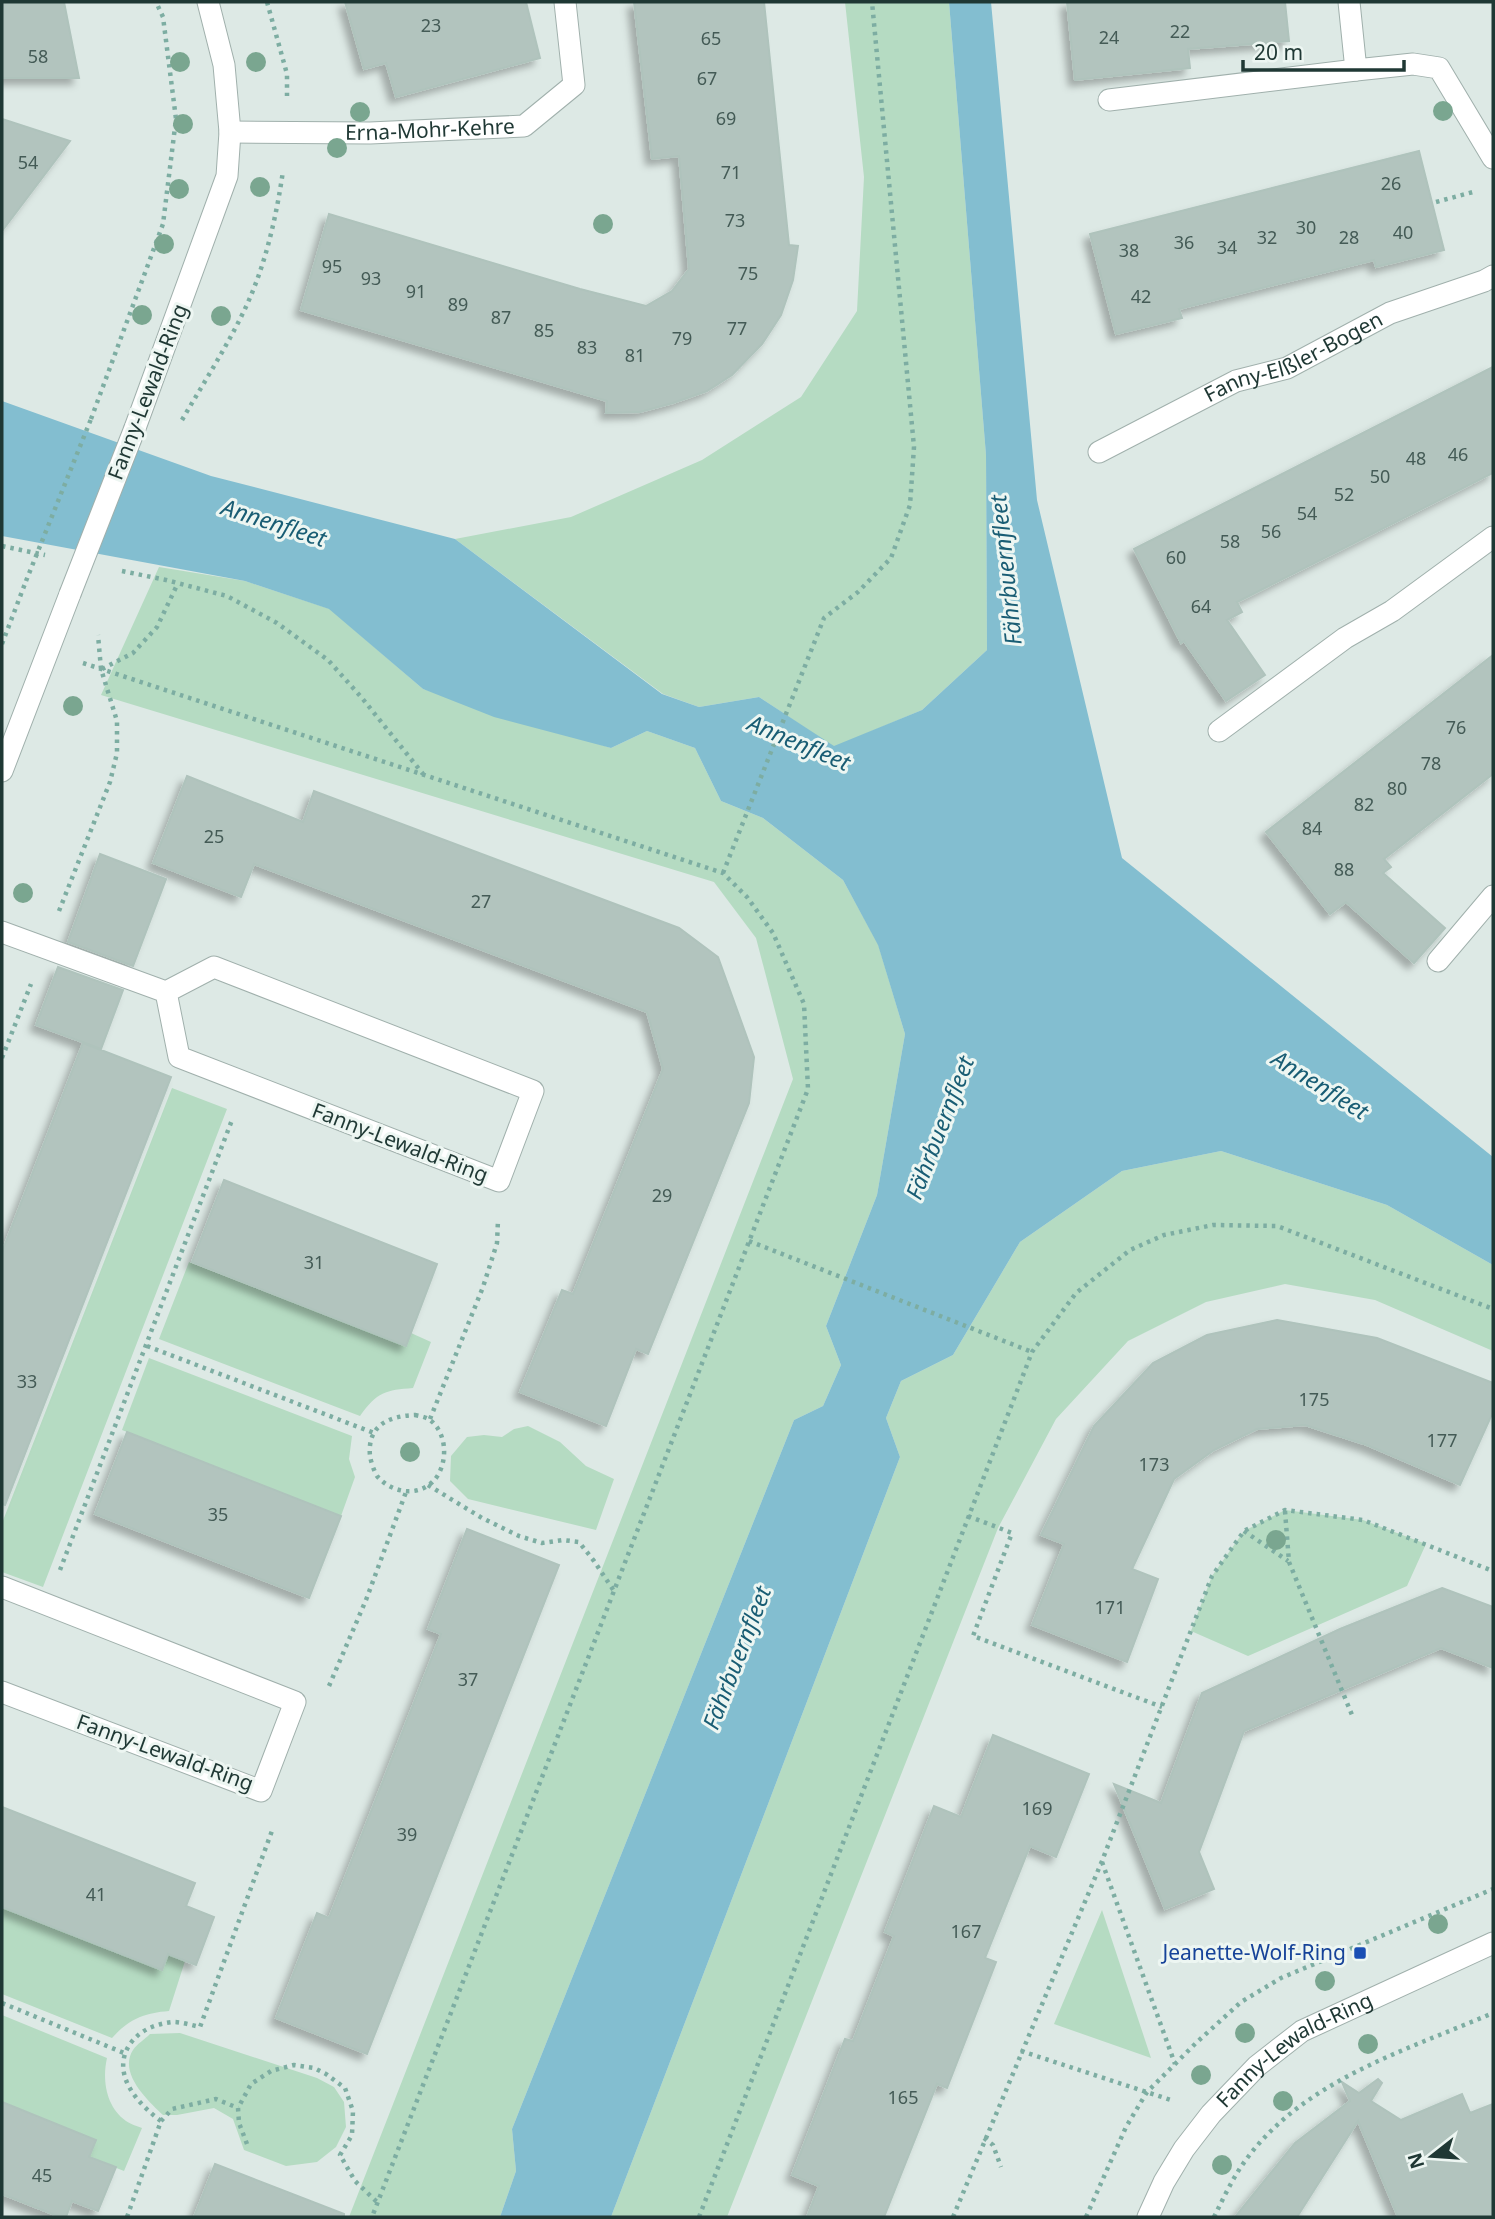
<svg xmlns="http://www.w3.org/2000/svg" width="1495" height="2219" font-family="'Noto Sans',sans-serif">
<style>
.green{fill:#b5dbc2}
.water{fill:#83bed0}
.building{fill:#b2c4be;stroke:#afc3bc;stroke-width:2;filter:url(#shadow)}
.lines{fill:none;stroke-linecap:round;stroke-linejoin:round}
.minor-casing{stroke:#a0b0ac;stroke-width:23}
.path{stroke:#7dada2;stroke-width:4.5;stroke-dasharray:3.5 5;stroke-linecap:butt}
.minor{stroke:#fff;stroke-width:21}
.minor-bridge-casing{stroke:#a0b0ac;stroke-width:23;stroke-linecap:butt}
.path-bridge{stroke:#7dada2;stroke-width:4.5;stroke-dasharray:3.5 5;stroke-linecap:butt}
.minor-bridge{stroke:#fff;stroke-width:21}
.tree{fill:#7aa690}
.transit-dot{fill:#1a4fb4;stroke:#edf6f2;stroke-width:2.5}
.labels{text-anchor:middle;stroke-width:6;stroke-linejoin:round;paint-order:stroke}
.number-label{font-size:18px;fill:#445b56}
.street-label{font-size:21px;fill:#1f3834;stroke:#edf6f2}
.transit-label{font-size:21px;fill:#164399;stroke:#edf6f2;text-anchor:end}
.water-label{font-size:23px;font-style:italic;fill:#195d74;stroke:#edf6f2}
</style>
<defs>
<filter id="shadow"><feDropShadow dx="-6" dy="6" stdDeviation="3.5" flood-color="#0004"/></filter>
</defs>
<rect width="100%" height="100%" fill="#dde9e5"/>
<path class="green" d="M845,2H949L986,455L987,650L922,710L834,747L759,697L699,707L663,694L455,539L571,517L702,460L801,397L857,311L864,177Z
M159,567L245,581L330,609L423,689L611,748L647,731L695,748L721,801L763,818L843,880L878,944L905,1034L877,1195L826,1326L841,1365L823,1406L794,1420L512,2129L516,2171L500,2217H349L793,1079L756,938L714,882L101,695Z
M172,1088L227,1109L43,1587L2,1572V1523Z
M1221,1151L1387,1205L1493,1265V1351L1375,1300L1285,1284L1206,1302L1128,1341L1056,1419L998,1528L727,2217H611L900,1457L886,1418L901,1381L953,1355L1020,1242L1122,1171Z
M189,1262L405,1346L411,1333L431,1342L413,1388C386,1390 377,1392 360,1416L159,1339Z
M149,1358L352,1436L349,1459L355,1477L341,1516L122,1430Z
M528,1426L560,1442L586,1466L614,1479L596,1530L468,1499L450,1481L451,1456L467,1437L484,1435L502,1437L514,1429Z
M1285,1510L1363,1520L1426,1544L1407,1586L1248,1656L1191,1631L1212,1576L1244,1531Z
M2,1907L161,1969L168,1954L185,1961L169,2011C144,2013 129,2019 112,2038L2,1994Z
M1102,1910L1151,2058L1054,2024Z
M2,2015L107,2058C102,2080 106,2107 126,2121C130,2124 137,2126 142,2128L124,2171L89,2157L95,2140L2,2102Z
M180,2033L317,2078L334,2087L344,2102L346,2127L336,2147L317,2162L286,2166L244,2150L233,2119L214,2108L177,2115H163C148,2101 118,2073 133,2050C137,2044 145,2039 150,2034Z"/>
<path class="water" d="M949,2H991L1037,500L1122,858L1493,1157V1265L1387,1205L1221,1151L1122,1171L1020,1242L953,1355L901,1381L886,1418L900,1457L611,2217H500L516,2171L512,2129L794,1420L823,1406L841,1365L826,1326L877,1195L905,1034L878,945L843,880L763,818L721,801L695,748L647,731L611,748L494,717L423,689L329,609L245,581L2,536V401L211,476L455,539L662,694L699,707L759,697L834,746L922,710L987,650L986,455Z"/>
<path class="building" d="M2,2H64L79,78H2Z
M345,2H526L540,58L396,97L386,63L364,69Z
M634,2H764L789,245L798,246L793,280L781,315L762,344L732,375L707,391L673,403L640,412L606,413L607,401L301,310L329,214L580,289L646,306L672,291L689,269L679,156L652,159Z
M1067,2H1285L1289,41L1188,49L1190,68L1075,80Z
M2,119L70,141L2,231Z
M1419,151L1444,250L1376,267L1374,260L1258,289L1179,309L1182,318L1116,334L1090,234Z
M1493,367V473L1237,602L1242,612L1227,620L1265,675L1226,701L1184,641L1181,643L1134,549Z
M1493,655V774L1384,859L1391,867L1383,873L1445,928L1414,963L1346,902L1330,914L1266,832Z
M187,776L303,822L314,791L679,928L718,957L754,1057L749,1103L648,1354L636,1349L606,1426L520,1392L562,1290L573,1294L663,1069L647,1012L254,864L241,897L153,863Z
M100,854L166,879L133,966L68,942Z
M58,967L123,990L101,1049L36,1025Z
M83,1043L171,1077L5,1505L2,1504V1252Z
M224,1180L437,1264L406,1346L192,1262Z
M1277,1320L1377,1338L1493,1383V1412L1460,1485L1367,1445L1305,1425L1257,1429L1214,1450L1174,1479L1132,1569L1158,1579L1127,1662L1032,1625L1064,1544L1041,1535L1094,1426L1153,1363L1207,1335Z
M127,1432L341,1516L309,1598L95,1514Z
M467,1529L559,1565L367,2054L276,2018L317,1913L329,1918L441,1634L428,1629Z
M1442,1588L1493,1607V1668L1441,1648L1244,1731L1199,1852L1214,1889L1165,1909L1114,1784L1161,1803L1202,1693L1340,1629Z
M993,1735L1089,1774L1056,1857L1030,1846L985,1958L996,1962L947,2088L937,2084L884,2217H807L819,2186L792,2175L845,2039L853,2041L894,1936L885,1932L934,1806L961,1817Z
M2,1807L195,1883L186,1906L214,1917L196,1965L168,1954L162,1970L2,1907Z
M1378,2079L1382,2083L1371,2101L1401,2120L1462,2094L1470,2113L1493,2104V2217H1398L1358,2121L1297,2217H1235L1295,2143L1350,2101L1342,2082L1359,2093Z
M2,2102L96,2140L89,2157L116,2167L98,2211L72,2201L66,2217H60L2,2194Z
M215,2164L344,2214V2217H194Z"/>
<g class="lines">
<g class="minor-casing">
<g id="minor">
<path d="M1349,2L1356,70L1413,64L1439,68L1493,158"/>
<path d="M1109,100L1356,70"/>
<path id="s1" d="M230,132L370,133L524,126L574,85L565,2"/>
<path d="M135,428L227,176L230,132L224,65L208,2"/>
<path id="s2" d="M1099,452L1236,381L1287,368L1390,313L1484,281L1493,276"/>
<path d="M1219,731L1345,638L1392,611L1493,537"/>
<path d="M2,771L70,594"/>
<path d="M2,932L166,992L214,967L533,1091L499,1181L179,1057L166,992"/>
<path d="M1438,961L1493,896"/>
<path d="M2,1587L295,1702L261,1791L2,1692"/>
<path id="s3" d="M1148,2217L1164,2182L1184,2149L1211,2114L1257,2066L1302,2031L1493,1943"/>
</g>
</g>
<path class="path" d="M267,2L287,74V96
M1436,202L1473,192
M91,419L163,224L176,119L163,17L156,2
M182,420C203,384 226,348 244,311C265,267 276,219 283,171
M2,546L45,555
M122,571L166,580L227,596L277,623L328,660L362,698L423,774
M2,644L26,581
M83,663L723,873L747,897L773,933L804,1004L808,1089L372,2217
M102,669L133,653L157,627L178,583
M723,873L824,618L858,592L891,558L910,505L914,447L872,2
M59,911L110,782L117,753V721L101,669L98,635
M2,1058L31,984
M749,1241L1032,1352
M147,1346L374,1433
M415,1415C420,1416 426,1417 430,1420C446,1432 448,1458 438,1475C424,1498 393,1495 377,1476C374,1471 371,1462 370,1456C367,1425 389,1416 415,1415Z
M430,1419L483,1287L497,1243L498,1220
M428,1485L482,1518L519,1536L542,1543L563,1540L579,1542L594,1561L614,1591
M1285,1511L1289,1562L1352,1715
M968,1516L1012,1533L973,1636L1162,1707
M1244,1531L1288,1561
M60,1570L232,1120
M329,1686L366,1600L406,1492
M1102,1862L1175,2064
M2,2003L124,2053
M1021,2051L1174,2101
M161,2121L172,2109L216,2099L238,2108
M984,2138L993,2145L1001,2167
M247,2144L239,2123L238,2108L251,2084L271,2071L294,2065L314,2068L326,2074L345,2088L353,2111L352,2135L340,2155L355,2181L378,2203
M127,2217L161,2121C138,2104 110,2074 130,2044C140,2030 155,2024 173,2022C181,2022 191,2025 200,2027L273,1828
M699,2217L1032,1352L1076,1293L1130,1250L1164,1235L1213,1225L1277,1226L1493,1309
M953,2217L1102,1861L1212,1576L1244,1531L1285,1510L1363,1520L1493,1571
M1086,2217L1126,2127L1147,2092L1196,2043L1241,2002L1281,1978L1493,1889
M1214,2217C1224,2197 1234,2175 1248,2157C1307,2079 1407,2050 1493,2013"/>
<use href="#minor" class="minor"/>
<g class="minor-bridge-casing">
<path id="minor-bridge" d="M70,594L135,428"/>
</g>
<path class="path-bridge" d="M26,581L91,419"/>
<use href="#minor-bridge" class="minor-bridge"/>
</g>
<g class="tree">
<circle cx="180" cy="62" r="10"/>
<circle cx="256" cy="62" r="10"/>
<circle cx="1443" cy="111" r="10"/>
<circle cx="360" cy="112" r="10"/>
<circle cx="183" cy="124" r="10"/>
<circle cx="337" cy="148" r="10"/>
<circle cx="260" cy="187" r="10"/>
<circle cx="179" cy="189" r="10"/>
<circle cx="603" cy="224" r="10"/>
<circle cx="164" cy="244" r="10"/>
<circle cx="142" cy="315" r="10"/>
<circle cx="221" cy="316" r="10"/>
<circle cx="73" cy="706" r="10"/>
<circle cx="23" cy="893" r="10"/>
<circle cx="410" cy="1452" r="10"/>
<circle cx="1276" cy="1540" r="10"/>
<circle cx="1438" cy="1924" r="10"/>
<circle cx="1325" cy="1981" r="10"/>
<circle cx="1245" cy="2033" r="10"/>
<circle cx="1368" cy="2044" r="10"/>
<circle cx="1201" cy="2075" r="10"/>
<circle cx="1283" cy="2101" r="10"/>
<circle cx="1222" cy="2165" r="10"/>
</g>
<rect class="transit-dot" x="1353" y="1946" width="14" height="14" rx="3.5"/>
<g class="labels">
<g class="number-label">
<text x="431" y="32">23</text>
<text x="1180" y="38">22</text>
<text x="1109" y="44">24</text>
<text x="711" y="45">65</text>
<text x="38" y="63">58</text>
<text x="707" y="85">67</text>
<text x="726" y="125">69</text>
<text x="28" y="169">54</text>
<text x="731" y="179">71</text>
<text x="1391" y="190">26</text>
<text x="735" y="227">73</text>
<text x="1306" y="234">30</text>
<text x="1403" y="239">40</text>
<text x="1267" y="244">32</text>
<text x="1349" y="244">28</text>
<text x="1184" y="249">36</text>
<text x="1227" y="254">34</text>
<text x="1129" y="257">38</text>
<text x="332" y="273">95</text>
<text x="748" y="280">75</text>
<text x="371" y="285">93</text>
<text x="416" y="298">91</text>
<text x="1141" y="303">42</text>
<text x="458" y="311">89</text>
<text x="501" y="324">87</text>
<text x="737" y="335">77</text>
<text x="544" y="337">85</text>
<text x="682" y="345">79</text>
<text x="587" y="354">83</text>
<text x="635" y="362">81</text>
<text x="1458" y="461">46</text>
<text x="1416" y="465">48</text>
<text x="1380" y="483">50</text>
<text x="1344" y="501">52</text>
<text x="1307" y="520">54</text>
<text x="1271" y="538">56</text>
<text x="1230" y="548">58</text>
<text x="1176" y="564">60</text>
<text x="1201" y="613">64</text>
<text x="1456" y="734">76</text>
<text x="1431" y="770">78</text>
<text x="1397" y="795">80</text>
<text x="1364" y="811">82</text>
<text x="1312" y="835">84</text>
<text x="214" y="843">25</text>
<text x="1344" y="876">88</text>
<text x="481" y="908">27</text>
<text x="662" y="1202">29</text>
<text x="314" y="1269">31</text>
<text x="27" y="1388">33</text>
<text x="1314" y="1406">175</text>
<text x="1442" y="1447">177</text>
<text x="1154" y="1471">173</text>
<text x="218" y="1521">35</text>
<text x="1110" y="1614">171</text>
<text x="468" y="1686">37</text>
<text x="1037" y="1815">169</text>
<text x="407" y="1841">39</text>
<text x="96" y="1901">41</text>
<text x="966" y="1938">167</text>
<text x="903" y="2104">165</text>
<text x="42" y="2182">45</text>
</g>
<g class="street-label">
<text dy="7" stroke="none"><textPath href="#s1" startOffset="200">Erna-Mohr-Kehre</textPath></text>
<text dy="7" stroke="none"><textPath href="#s2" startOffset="217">Fanny-Elßler-Bogen</textPath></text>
<text transform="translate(148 392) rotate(-69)" y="7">Fanny-Lewald-Ring</text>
<text transform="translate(400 1143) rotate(21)" y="7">Fanny-Lewald-Ring</text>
<text transform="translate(165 1753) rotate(20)" y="7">Fanny-Lewald-Ring</text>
<text dy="7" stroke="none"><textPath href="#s3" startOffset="228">Fanny-Lewald-Ring</textPath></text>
</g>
<g class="transit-label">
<text x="1346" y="1960">Jeanette-Wolf-Ring</text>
</g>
<g class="water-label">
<text transform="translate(274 523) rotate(18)" y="8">Annenfleet</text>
<text transform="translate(1006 570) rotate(-96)" y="8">Fährbuernfleet</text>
<text transform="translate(799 743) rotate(23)" y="8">Annenfleet</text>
<text transform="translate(1320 1085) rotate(32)" y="8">Annenfleet</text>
<text transform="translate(940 1128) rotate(-69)" y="8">Fährbuernfleet</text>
<text transform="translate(737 1658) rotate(-69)" y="8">Fährbuernfleet</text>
</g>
</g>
<rect width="1495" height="2219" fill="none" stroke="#1f3834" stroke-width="7"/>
<g transform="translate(1432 2156) rotate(253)" stroke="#edf6f2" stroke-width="5" paint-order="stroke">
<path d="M0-5L12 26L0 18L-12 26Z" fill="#1f3834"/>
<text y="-10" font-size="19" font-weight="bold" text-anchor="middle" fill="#1f3834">N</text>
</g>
<path d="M1243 60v10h161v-10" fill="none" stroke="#1f3834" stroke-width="3.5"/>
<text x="1254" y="60" font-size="21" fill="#1f3834" stroke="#edf6f2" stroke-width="5" paint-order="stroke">20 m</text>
</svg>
